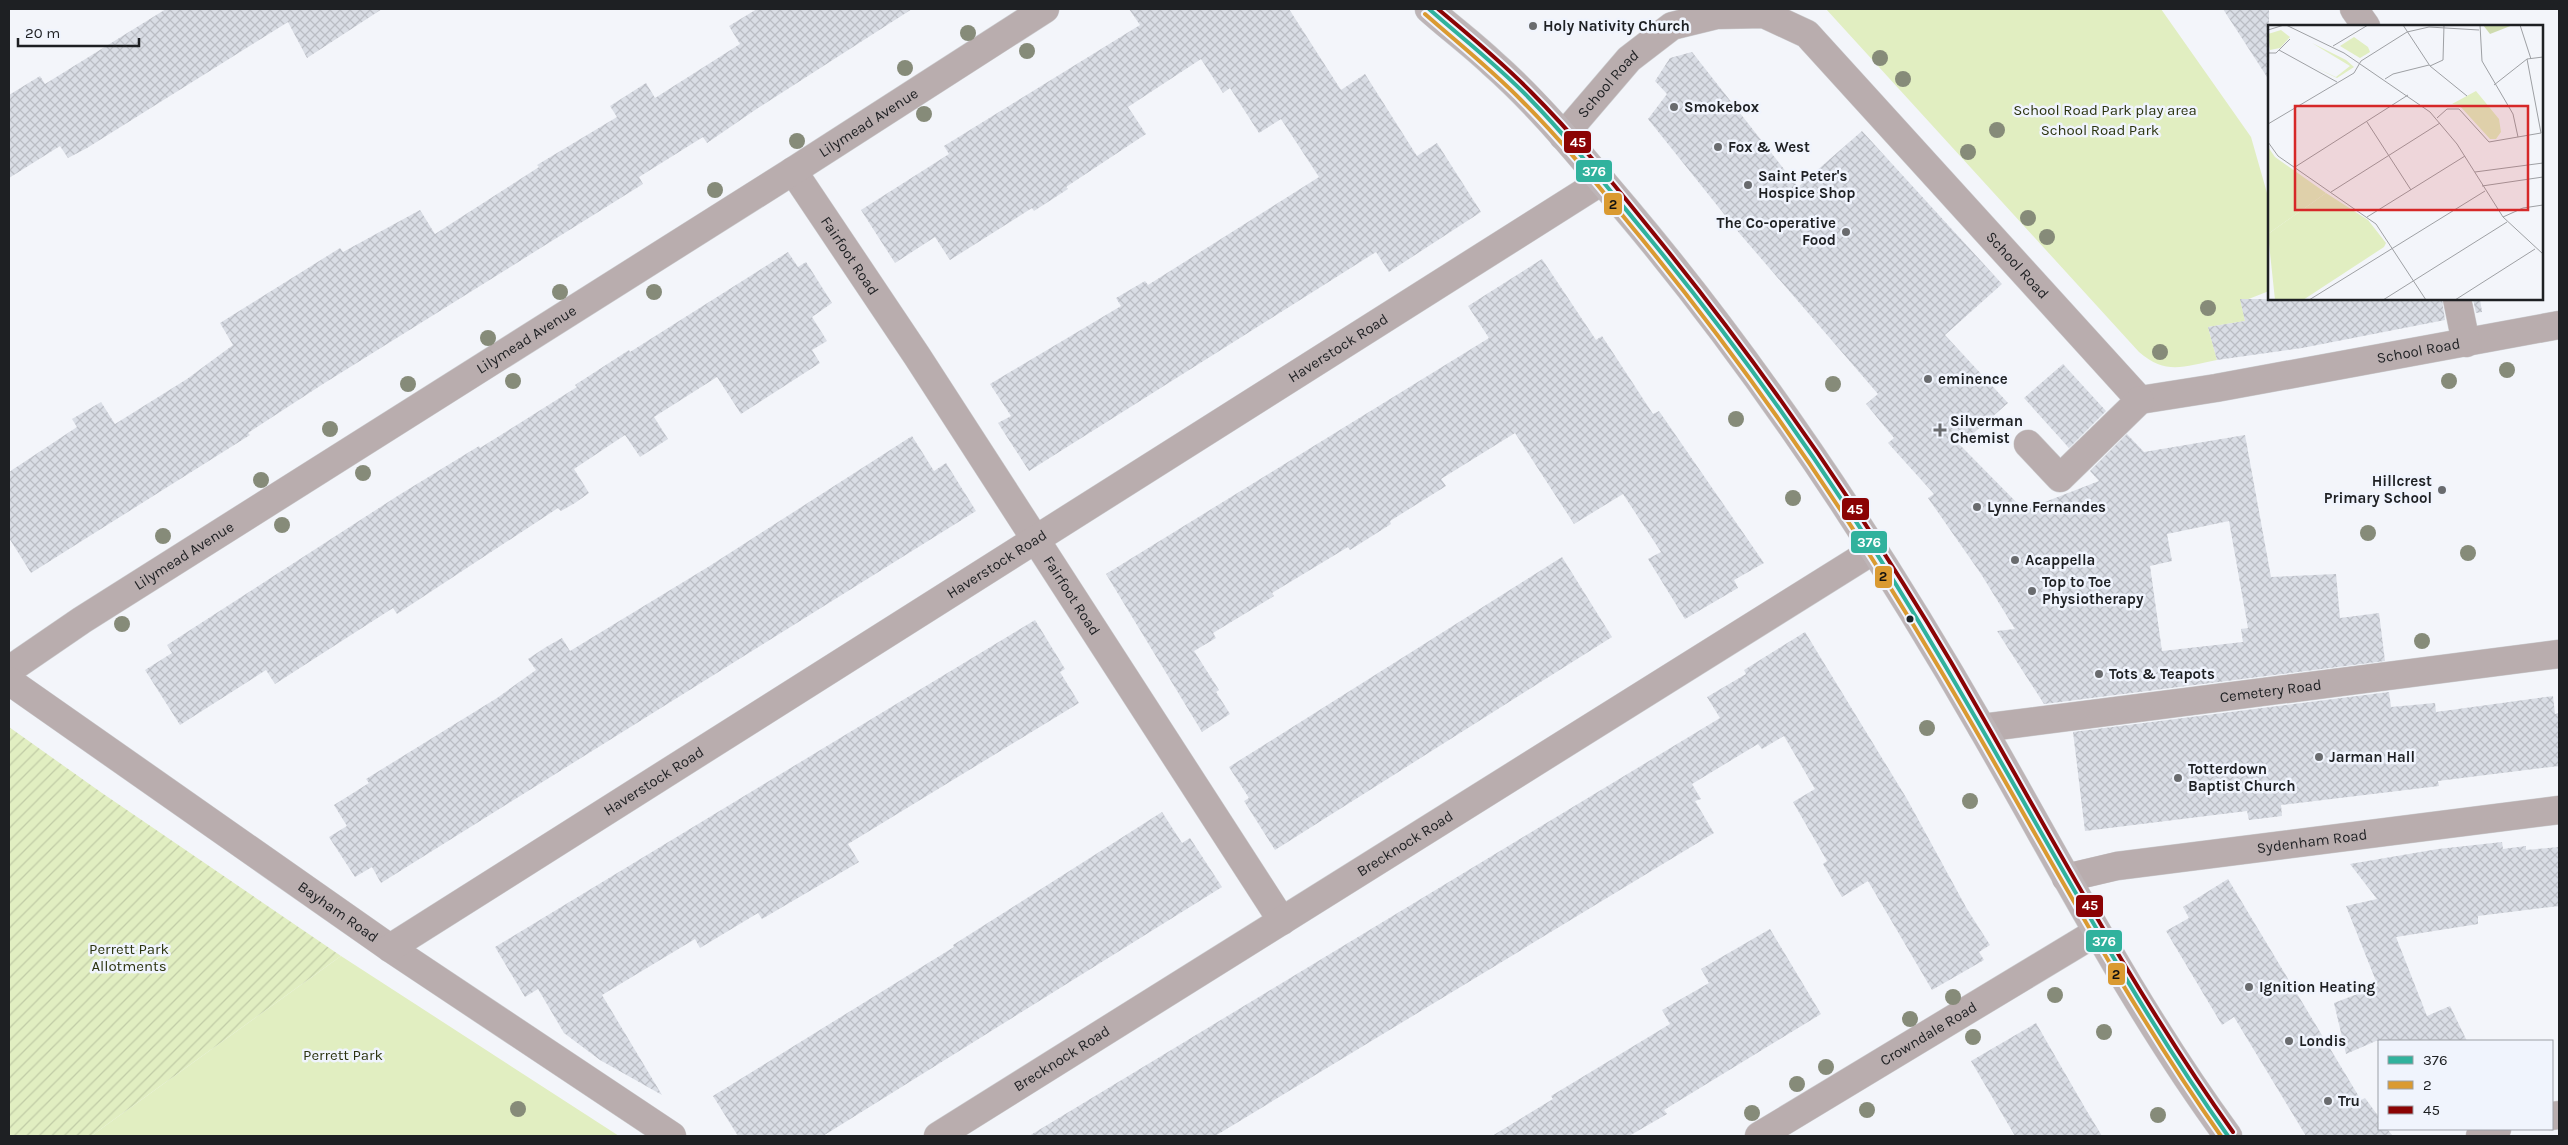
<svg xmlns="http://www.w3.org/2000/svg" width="2568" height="1145" font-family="Karla,sans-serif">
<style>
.park{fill:#e1eec1}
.garden{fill:url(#garden-furrows)}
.building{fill:url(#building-cross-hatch);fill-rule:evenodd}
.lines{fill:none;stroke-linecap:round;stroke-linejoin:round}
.minor-casing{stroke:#cdcfd2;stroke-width:29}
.highway-casing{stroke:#cdcfd2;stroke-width:29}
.minor{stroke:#b9adae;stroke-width:28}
.highway{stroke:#bdb4b6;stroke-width:28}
.bus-1-casing{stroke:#f0f4fd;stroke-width:8}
.bus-2-casing{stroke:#f0f4fd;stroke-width:8}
.bus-3-casing{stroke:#f0f4fd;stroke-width:8}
.bus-1{stroke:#30b29d;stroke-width:4}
.bus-2{stroke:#da9a31;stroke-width:4}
.bus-3{stroke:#8b0304;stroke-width:4}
.tree{fill:#868b79}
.poi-dot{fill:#696b6e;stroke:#f0f4fd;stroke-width:2}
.bus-dot{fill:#1e2023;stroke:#f0f4fd;stroke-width:2}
.labels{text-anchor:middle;stroke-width:5;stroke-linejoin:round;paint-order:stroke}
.poi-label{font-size:15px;font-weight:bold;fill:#1e2023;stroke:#f0f4fd;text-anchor:start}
.street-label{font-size:15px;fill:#1e2023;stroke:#f0f4fd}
.park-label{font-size:15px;fill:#2c3410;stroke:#f0f4fd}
.inset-road{fill:none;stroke:#9ea0a4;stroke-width:1}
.view{fill:#d62828;fill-opacity:0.15;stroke:#d62828;stroke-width:2.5}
.inset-edge{fill:none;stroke:#1e2023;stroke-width:2.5}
.line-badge{stroke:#f0f4fd;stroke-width:2}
.badge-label{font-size:14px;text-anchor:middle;font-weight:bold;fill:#fff}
.pale-badge-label{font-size:14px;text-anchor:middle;font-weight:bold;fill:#111}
</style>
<defs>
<pattern id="garden-furrows" width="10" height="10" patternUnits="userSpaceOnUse" patternTransform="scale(1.25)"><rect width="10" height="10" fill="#e1eec1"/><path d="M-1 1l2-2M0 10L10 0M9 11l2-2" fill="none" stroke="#c1cca6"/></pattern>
<pattern id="building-cross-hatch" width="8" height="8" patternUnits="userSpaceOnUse" patternTransform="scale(1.25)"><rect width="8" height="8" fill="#d9dde5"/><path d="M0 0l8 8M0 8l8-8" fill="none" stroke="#babdc4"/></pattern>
</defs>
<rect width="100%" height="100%" fill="#f3f5fa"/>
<path class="park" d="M1826,9H2161L2251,137L2269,200V291L2241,302L2245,321L2208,327L2217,360C2184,366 2167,376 2139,352Z
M341,956L619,1136H91Z"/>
<path class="garden" d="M9,727L102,793L341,956L91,1136H9Z"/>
<path class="building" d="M166,9H382L307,58L288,22L87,148L68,158L60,146L9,178V95L40,76L45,84Z
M757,9H912L758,108L707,143L703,137L639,177L643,184L323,384L248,433L250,435L31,573L9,538V472L77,427L72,419L101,402L115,424L187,379L233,345L220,323L340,248L343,252L420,210L435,234L539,167L537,165L617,117L610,106L646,83L655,98L740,44L729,26Z
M1129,9H1289L1341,90L1365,74L1417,156L1437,143L1481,212L1389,272L1376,252L1029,471L998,423L1011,416L990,384L1121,306L1116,298L1145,281L1148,285L1319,177L1281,119L1259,133L1230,88L1223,93L1201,59L1128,107L1146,134L1066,187L1068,189L1034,211L1032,208L950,260L935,237L895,263L861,210L949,154L944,146L1140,25Z
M2223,9H2269V80Z
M1692,52L1798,187L1862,131L2002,284L1945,335L2008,403L1960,445L2024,510L2099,481L2090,471L2127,434L2144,452L2245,435L2271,577L2336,574L2340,618L2379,613L2385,661L2044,704L1997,631L2015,629L1981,574L1928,498L1934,494L1888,443L1894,438L1866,404L1878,394L1740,234L1648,119L1667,94L1655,81L1670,58ZM2229,521L2248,628L2241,629L2243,642L2162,651L2150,566L2172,561L2167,534Z
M788,252L798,267L806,262L832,303L812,317L827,341L812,350L820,363L741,414L717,377L654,417L668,439L640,457L625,435L574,469L589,493L575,503L561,511L558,508L397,614L393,608L275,684L266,670L180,725L145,670L172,653L167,645L399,495L479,446L480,448L577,387L575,385L629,350L630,352Z
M1542,259L1596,340L1602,336L1653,414L1659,411L1764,563L1734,580L1738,588L1685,619L1648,559L1661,552L1623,494L1574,524L1515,433L1441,479L1446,486L1390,521L1391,524L1350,550L1348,547L1272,593L1274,596L1213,633L1216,638L1194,651L1219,690L1216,692L1230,714L1202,732L1106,574L1489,338L1468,306Z
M2240,299H2442L2445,320L2302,348L2217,360L2208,327L2245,321Z
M2473,299H2480L2482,312L2476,313Z
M2063,364L2106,411L2069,448L2024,398Z
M912,436L934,471L946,463L976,511L381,883L372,867L355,877L329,837L347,826L334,805L369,783L366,779L497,698L536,670L528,659L546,647L562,638L570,651L708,567Z
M1562,557L1612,637L1275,850L1244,801L1249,798L1229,767Z
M1035,620L1065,669L1060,672L1079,703L848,844L859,862L762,919L758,913L700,948L695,939L602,995L662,1095L600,1060L564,1033L538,989L525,997L495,947Z
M1805,632L1907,799L1967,909L1990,945L1979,952L1984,960L1932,990L1868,881L1842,897L1823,864L1827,861L1793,802L1815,789L1784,736L1762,749L1758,744L1692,784L1701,799L1695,801L1714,833L1215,1136H1029L1720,718L1707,697L1746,674L1744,670Z
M2389,692L2391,707L2435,703L2436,712L2553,696L2555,714L2559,713V766L2438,781L2439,786L2281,805L2282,816L2249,820L2247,811L2085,831L2073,732Z
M1162,812L1182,843L1190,838L1222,887L823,1136H738L713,1096L954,947L953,945Z
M2502,842L2503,849L2526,846V850L2559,847V906L2478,916V924L2396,937L2427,1016L2450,1006L2467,1041H2376L2346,1054L2334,1003L2378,986L2346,906L2377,899L2350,864L2438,849Z
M2228,879L2361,1100L2365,1098L2379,1117V1129H2387L2393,1136H2306L2234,1017L2222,1025L2166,931L2189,918L2183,907Z
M1770,929L1821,1014L1664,1110L1667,1114L1629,1136H1492L1553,1099L1551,1096L1670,1024L1662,1010L1709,983L1701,969Z
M2036,1023L2085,1108L2102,1136H2015L1971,1061Z"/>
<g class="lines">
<g class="minor-casing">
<g id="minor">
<path d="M2354,9L2366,26"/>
<path id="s1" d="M1563,136L1629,59L1672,26L1717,15L1764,14L1807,34L2140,400L2216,388L2559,325"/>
<path id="s2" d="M793,171L917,356L1282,921"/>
<path d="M2457,299L2466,343"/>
<path d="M2028,444L2060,478L2140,400"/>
<path id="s3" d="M9,670L82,620L793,171L1045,9"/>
<path id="s4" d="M9,681L390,948L672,1136"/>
<path id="s5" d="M1982,728L2559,654"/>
<path id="s6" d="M2066,878L2117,866L2559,810"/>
<path id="s7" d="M390,948L1602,181"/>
<path d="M2552,1116L2559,1115"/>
<path id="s8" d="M938,1136L1874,550"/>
<path id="s9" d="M1759,1136L2097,932"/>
<path d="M2480,1136L2497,1129"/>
</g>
</g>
<g class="highway-casing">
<path id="highway" d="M1429,9C1449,27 1472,44 1492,63C1541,106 1582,158 1624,207C1760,368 1878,547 1983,730C2062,867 2134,1008 2228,1136"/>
</g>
<use href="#minor" class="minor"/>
<use href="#highway" class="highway"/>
<g class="bus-1-casing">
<path id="bus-1" d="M1429,9C1462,38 1497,65 1528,97C1570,140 1608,188 1646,234C1757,369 1856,514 1944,664C2038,822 2122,986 2228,1136"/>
</g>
<g class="bus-2-casing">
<path id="bus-2" d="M1425,14C1458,43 1492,70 1523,102C1564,143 1600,188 1637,233C1749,369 1848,514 1938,666C2032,823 2115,986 2221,1136"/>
</g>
<g class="bus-3-casing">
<path id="bus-3" d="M1438,9C1470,36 1502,62 1531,92C1574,135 1612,182 1650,229C1761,365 1861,510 1951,662C2043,820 2127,983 2233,1132"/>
</g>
<use href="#bus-1" class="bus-1"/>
<use href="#bus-2" class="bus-2"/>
<use href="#bus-3" class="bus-3"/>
</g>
<g class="tree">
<circle cx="968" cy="33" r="8"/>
<circle cx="1027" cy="51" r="8"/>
<circle cx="1880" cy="58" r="8"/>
<circle cx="905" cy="68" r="8"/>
<circle cx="1903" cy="79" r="8"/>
<circle cx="924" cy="114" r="8"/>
<circle cx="1997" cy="130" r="8"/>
<circle cx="797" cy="141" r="8"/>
<circle cx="1968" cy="152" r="8"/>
<circle cx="715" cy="190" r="8"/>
<circle cx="2028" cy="218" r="8"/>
<circle cx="2047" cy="237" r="8"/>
<circle cx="560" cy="292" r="8"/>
<circle cx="654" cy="292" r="8"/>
<circle cx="2208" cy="308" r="8"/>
<circle cx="488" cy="338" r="8"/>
<circle cx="2160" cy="352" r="8"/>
<circle cx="2507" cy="370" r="8"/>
<circle cx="513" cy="381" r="8"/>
<circle cx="2449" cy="381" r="8"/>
<circle cx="408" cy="384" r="8"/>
<circle cx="1833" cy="384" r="8"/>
<circle cx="1736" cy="419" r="8"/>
<circle cx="330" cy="429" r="8"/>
<circle cx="363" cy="473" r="8"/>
<circle cx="261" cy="480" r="8"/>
<circle cx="1793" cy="498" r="8"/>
<circle cx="282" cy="525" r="8"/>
<circle cx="2368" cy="533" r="8"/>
<circle cx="163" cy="536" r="8"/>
<circle cx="2468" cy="553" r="8"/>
<circle cx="122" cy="624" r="8"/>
<circle cx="2422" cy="641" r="8"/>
<circle cx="1927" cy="728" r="8"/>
<circle cx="1970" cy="801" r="8"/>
<circle cx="2055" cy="995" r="8"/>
<circle cx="1953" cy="997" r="8"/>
<circle cx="1910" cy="1019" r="8"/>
<circle cx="2104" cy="1032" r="8"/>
<circle cx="1973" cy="1037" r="8"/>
<circle cx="1826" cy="1067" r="8"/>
<circle cx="1797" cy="1084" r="8"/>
<circle cx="518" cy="1109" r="8"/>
<circle cx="1867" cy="1110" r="8"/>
<circle cx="1752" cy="1113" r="8"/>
<circle cx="2158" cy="1115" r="8"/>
</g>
<g class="poi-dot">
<circle cx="1533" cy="26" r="5"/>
<circle cx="1674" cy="107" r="5"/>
<circle cx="1718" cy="147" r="5"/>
<circle cx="1748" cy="185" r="5"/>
<circle cx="1846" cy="232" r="5"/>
<circle cx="1928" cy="379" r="5"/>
<path d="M1937.5 422.5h5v5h5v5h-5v5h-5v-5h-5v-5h5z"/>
<circle cx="2442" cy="490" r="5"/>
<circle cx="1977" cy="507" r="5"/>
<circle cx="2015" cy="560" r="5"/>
<circle cx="2032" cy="591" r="5"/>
<circle cx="2099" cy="674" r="5"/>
<circle cx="2319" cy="757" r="5"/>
<circle cx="2178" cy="778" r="5"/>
<circle cx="2249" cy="987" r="5"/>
<circle cx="2289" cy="1041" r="5"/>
<circle cx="2328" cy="1101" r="5"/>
</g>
<circle class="bus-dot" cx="1910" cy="619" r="4.5"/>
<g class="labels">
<g class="poi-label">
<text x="1543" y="31">Holy Nativity Church</text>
<text x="1684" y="112">Smokebox</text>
<text x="1728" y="152">Fox &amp; West</text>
<text x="1758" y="181">Saint Peter's<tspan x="1758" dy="17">Hospice Shop</tspan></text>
<text x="1836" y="228" text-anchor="end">The Co-operative<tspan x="1836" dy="17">Food</tspan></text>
<text x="1938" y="384">eminence</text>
<text x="1950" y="426">Silverman<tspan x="1950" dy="17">Chemist</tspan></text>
<text x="2432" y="486" text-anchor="end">Hillcrest<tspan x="2432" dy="17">Primary School</tspan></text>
<text x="1987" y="512">Lynne Fernandes</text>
<text x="2025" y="565">Acappella</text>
<text x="2042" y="587">Top to Toe<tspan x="2042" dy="17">Physiotherapy</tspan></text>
<text x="2109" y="679">Tots &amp; Teapots</text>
<text x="2329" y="762">Jarman Hall</text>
<text x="2188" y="774">Totterdown<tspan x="2188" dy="17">Baptist Church</tspan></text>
<text x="2259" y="992">Ignition Heating</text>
<text x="2299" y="1046">Londis</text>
<text x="2338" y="1106">Tru</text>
</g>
<g class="street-label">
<text dy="5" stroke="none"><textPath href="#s1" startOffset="69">School Road</textPath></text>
<text dy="5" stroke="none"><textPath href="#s3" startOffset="1019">Lilymead Avenue</textPath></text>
<text dy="5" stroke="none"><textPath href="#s2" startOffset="102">Fairfoot Road</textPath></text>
<text dy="5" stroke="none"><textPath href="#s1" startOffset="609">School Road</textPath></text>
<text dy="5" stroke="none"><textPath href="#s3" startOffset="614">Lilymead Avenue</textPath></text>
<text dy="5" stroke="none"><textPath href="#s7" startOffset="1122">Haverstock Road</textPath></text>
<text dy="5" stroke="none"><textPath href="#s1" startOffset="1074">School Road</textPath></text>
<text dy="5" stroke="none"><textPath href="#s3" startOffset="209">Lilymead Avenue</textPath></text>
<text dy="5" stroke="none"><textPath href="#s7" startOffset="718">Haverstock Road</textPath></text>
<text dy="5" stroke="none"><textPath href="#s2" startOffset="508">Fairfoot Road</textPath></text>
<text dy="5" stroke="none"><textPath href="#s5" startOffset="291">Cemetery Road</textPath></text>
<text dy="5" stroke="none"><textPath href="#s7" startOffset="312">Haverstock Road</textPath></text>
<text dy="5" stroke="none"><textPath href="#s6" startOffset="249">Sydenham Road</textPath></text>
<text dy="5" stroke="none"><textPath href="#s8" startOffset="551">Brecknock Road</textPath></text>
<text dy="5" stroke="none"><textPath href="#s4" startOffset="402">Bayham Road</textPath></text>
<text dy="5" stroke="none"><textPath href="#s9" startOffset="198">Crowndale Road</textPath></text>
<text dy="5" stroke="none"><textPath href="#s8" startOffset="146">Brecknock Road</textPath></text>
</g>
<g class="park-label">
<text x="2105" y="115">School Road Park play area</text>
<text x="2100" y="135">School Road Park</text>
<text x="129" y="954">Perrett Park<tspan x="129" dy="17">Allotments</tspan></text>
<text x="343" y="1060">Perrett Park</text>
</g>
</g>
<g transform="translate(2268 25)">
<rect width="275" height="275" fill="#f3f5fa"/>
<path d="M86,12L100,22L102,27L92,33L72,21ZM44,18L78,35L86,42L69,53L46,42L68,52L82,41Z" fill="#e1eec1"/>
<path d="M215,0H245L222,9Z" fill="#cedbae"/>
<path d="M13,5L22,12L12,23L2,25L0,9ZM208,66L231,94L233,107L228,114H222L191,80L184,79ZM58,168L100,195L118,218L116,222L35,275H7L0,209Z" fill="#e1eec1"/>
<path d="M0,122L7,132L58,168L0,209Z" fill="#e1eec1"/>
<path class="inset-road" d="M18,0L76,28L162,87L189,119L235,192L275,229M135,0L162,41L199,71M212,0L214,36L245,89L250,112M252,0L263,34M0,5L16,0M65,21L100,0M11,25L69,57M0,28H8L22,14M162,41L175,35L176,0M117,54L125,49L161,40M226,60L259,34L275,32M169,93L179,84H191L221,117L273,108L259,34M99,97L143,165M0,99L86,48L93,36L139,7L161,2L211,5M0,117L10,131L108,199L158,275M27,142L140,70M207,147L275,138M214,161L275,152M63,167L172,98M99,192L197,131M235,192L255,183L275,180M41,275L217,166M115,275L239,197M187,275L267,224"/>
<path class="view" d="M27,81H260V185H27Z"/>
<rect width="275" height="275" class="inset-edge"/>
</g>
<g class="line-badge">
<rect x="1563" y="130" width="29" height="24" rx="5" fill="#8b0304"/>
<rect x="1575" y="159" width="38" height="24" rx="5" fill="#30b29d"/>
<rect x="1603" y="192" width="20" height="24" rx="5" fill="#da9a31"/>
<rect x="1841" y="497" width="29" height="24" rx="5" fill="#8b0304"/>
<rect x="1850" y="530" width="38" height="24" rx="5" fill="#30b29d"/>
<rect x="1874" y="565" width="19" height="24" rx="5" fill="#da9a31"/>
<rect x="2075" y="894" width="29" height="24" rx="5" fill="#8b0304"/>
<rect x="2085" y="929" width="38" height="24" rx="5" fill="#30b29d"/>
<rect x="2107" y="962" width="19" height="24" rx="5" fill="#da9a31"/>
</g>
<g class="badge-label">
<text x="1578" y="147">45</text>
<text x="1594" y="176">376</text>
<text x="1855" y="514">45</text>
<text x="1869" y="547">376</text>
<text x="2090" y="910">45</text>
<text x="2104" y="946">376</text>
</g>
<g class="pale-badge-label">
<text x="1613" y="209">2</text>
<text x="1883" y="581">2</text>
<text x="2116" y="979">2</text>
</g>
<rect width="2568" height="1145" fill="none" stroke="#1e2023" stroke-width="20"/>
<rect x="2378" y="1040" width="175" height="90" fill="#f0f4fd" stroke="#9c9fa6"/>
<rect x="2388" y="1056" width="25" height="8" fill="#30b29d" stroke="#9c9fa6"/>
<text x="2423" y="1065" font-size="15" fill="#1e2023">376</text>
<rect x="2388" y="1081" width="25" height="8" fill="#da9a31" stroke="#9c9fa6"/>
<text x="2423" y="1090" font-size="15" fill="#1e2023">2</text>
<rect x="2388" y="1106" width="25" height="8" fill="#8b0304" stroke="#9c9fa6"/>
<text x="2423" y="1115" font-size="15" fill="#1e2023">45</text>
<path d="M18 38v8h121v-8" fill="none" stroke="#1e2023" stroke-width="2.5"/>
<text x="25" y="38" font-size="15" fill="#1e2023" stroke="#f0f4fd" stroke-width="4" paint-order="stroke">20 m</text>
</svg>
